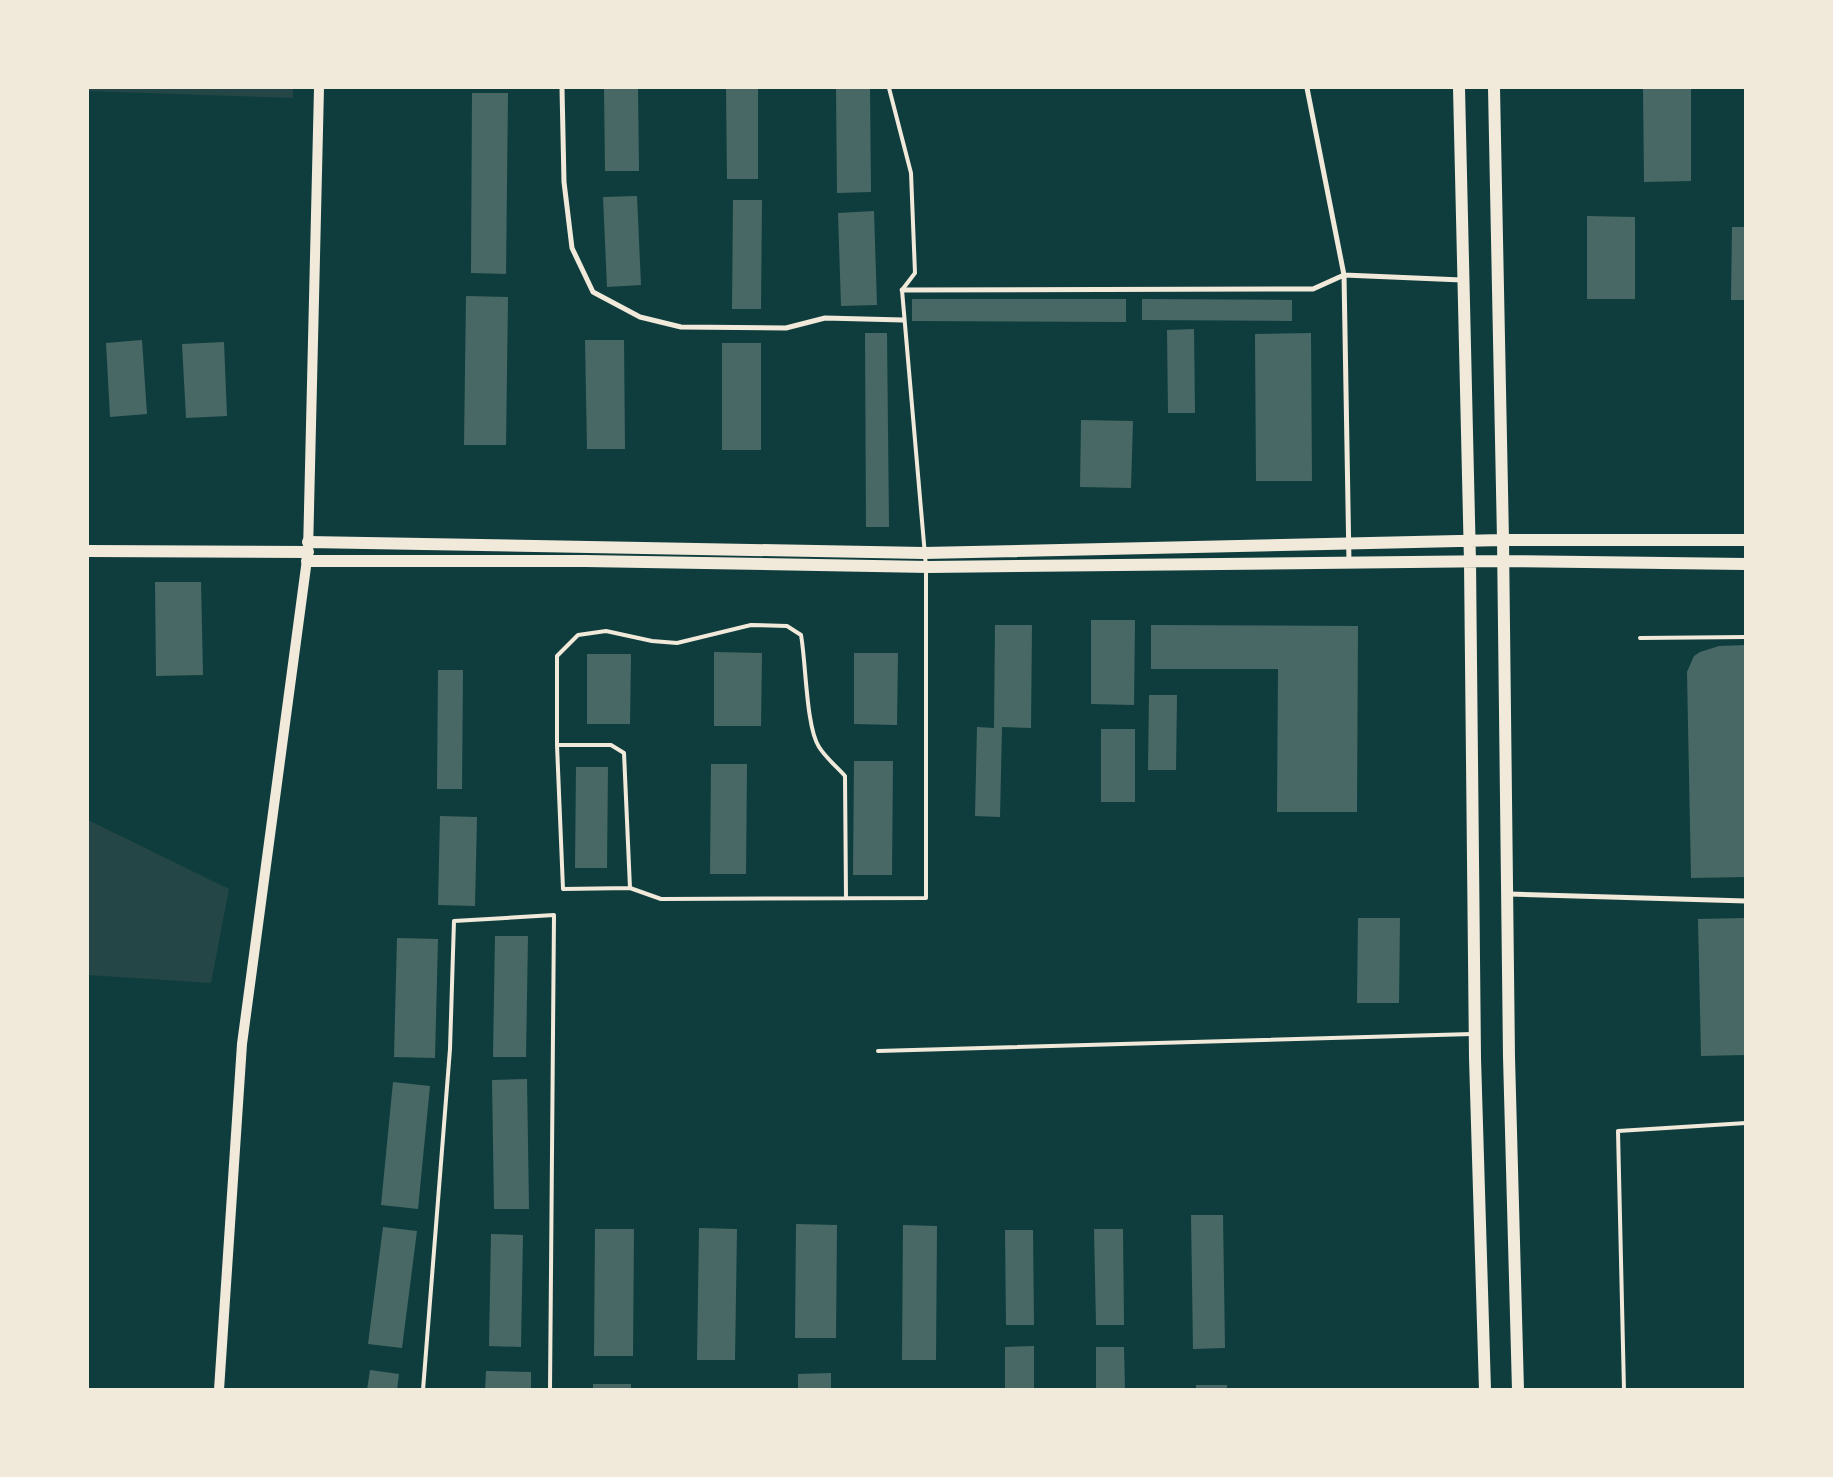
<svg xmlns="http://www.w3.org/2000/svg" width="1833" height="1477" font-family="Inter,sans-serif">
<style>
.green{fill:#244646}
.building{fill:#486865}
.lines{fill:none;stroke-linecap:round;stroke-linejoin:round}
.service{stroke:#f1e9da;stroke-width:4}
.minor{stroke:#f1e9da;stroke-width:5}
.secondary{stroke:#f1e9da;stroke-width:10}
.primary{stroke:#f1e9da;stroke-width:12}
</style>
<rect width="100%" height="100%" fill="#0f3d3e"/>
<path class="green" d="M88,88H293V98L88,91Z
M88,820L229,889L211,983L88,975Z"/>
<path class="building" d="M604,88H638L639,171H605Z
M726,88H758V179H727Z
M836,88H870L871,192L837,193Z
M1643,88H1691V181L1644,182Z
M472,93H508L506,274L471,273Z
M637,196L641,285L607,287L603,197Z
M733,200H762L761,309H732Z
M874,211L877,305L841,306L838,213Z
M1587,216L1635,217V299H1587Z
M1732,227H1746V300H1731Z
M466,296L508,297L506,445H464Z
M912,299H1126V322L912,321Z
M1142,299L1292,300V321L1142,320Z
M1194,329L1195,413H1168L1167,330Z
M865,333H887L889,527H866Z
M1311,333L1312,481H1256L1255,334Z
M142,340L147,414L110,417L106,343Z
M585,340H624L625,449H587Z
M224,342L227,416L186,418L182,344Z
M722,343H761V450H722Z
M1081,420L1133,421L1131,488L1080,487Z
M155,582H201L203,675L156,676Z
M1091,620H1135L1134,705L1091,704Z
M995,625H1032L1031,728L1002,727L1000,817L975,816L977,727L994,728Z
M1151,625L1358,626L1357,812H1277L1278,669H1151Z
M1746,645V877L1691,878L1687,672L1694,656L1700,652L1719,646Z
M714,652L762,653L761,726H714Z
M854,653H898L897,725L854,724Z
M587,654H631L630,724H587Z
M438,670H463L462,789H437Z
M1149,695H1177L1176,770H1148Z
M1101,729H1135V802H1101Z
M854,761H893L892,875H853Z
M711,764H747L746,874H710Z
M576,767H608L607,868H575Z
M440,816L477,817L475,906L438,905Z
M1358,918H1400L1399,1003H1357Z
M1746,918V1055L1701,1056L1698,919Z
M495,936H528L526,1057H493Z
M397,938L438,939L435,1058L394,1057Z
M527,1079L529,1209H494L492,1080Z
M393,1082L430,1086L418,1209L381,1205Z
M1191,1215H1223L1225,1348L1193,1349Z
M796,1224L837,1225L836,1338H795Z
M903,1225L937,1226L936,1360H902Z
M383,1227L417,1231L402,1348L368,1344Z
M699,1228L737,1229L735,1360H697Z
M595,1229H634L633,1356H594Z
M1094,1229H1123L1124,1325H1096Z
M1005,1230H1033L1034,1325H1006Z
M491,1234L523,1235L521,1347L489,1346Z
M1034,1346V1390H1005V1347Z
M1096,1347H1124L1125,1390H1096Z
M370,1370L399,1374L397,1390H367Z
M486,1371L531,1372V1390H485Z
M831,1373V1390H798V1374Z
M593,1384H631V1390H593Z
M1196,1385H1227V1390H1196Z"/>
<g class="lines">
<path class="service" d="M1640,638L1746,637
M557,745H611L624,753L630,888L661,899L926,898V567L902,290L915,273L911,173L889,88
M630,888L563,889L557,745V656L578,635L606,631L652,641L677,643L751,625L787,626L801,635C806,662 806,727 819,747C826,758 837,767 845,776L846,898
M878,1051L1472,1034
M423,1390L450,1049L454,921L554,915L550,1390
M1624,1390L1618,1131L1746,1123"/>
<path class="minor" d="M562,88L564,182L572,248L593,292L640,317L681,327L786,328L825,318L903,320
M1307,88L1344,275L1349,563
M902,290L1313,289L1344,275L1462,280
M1509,894L1746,901"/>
<path class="secondary" d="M219,1390L242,1044L308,552L319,88"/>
<path class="primary" d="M1459,88L1470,562L1475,1058L1485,1390
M1494,88L1503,540L1509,1057L1518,1390
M308,542L924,553L1503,540H1746
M88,551L308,552
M307,561H585L929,567L1503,561L1746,564"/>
</g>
<rect width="1833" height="1477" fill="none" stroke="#f1e9da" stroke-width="178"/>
</svg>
